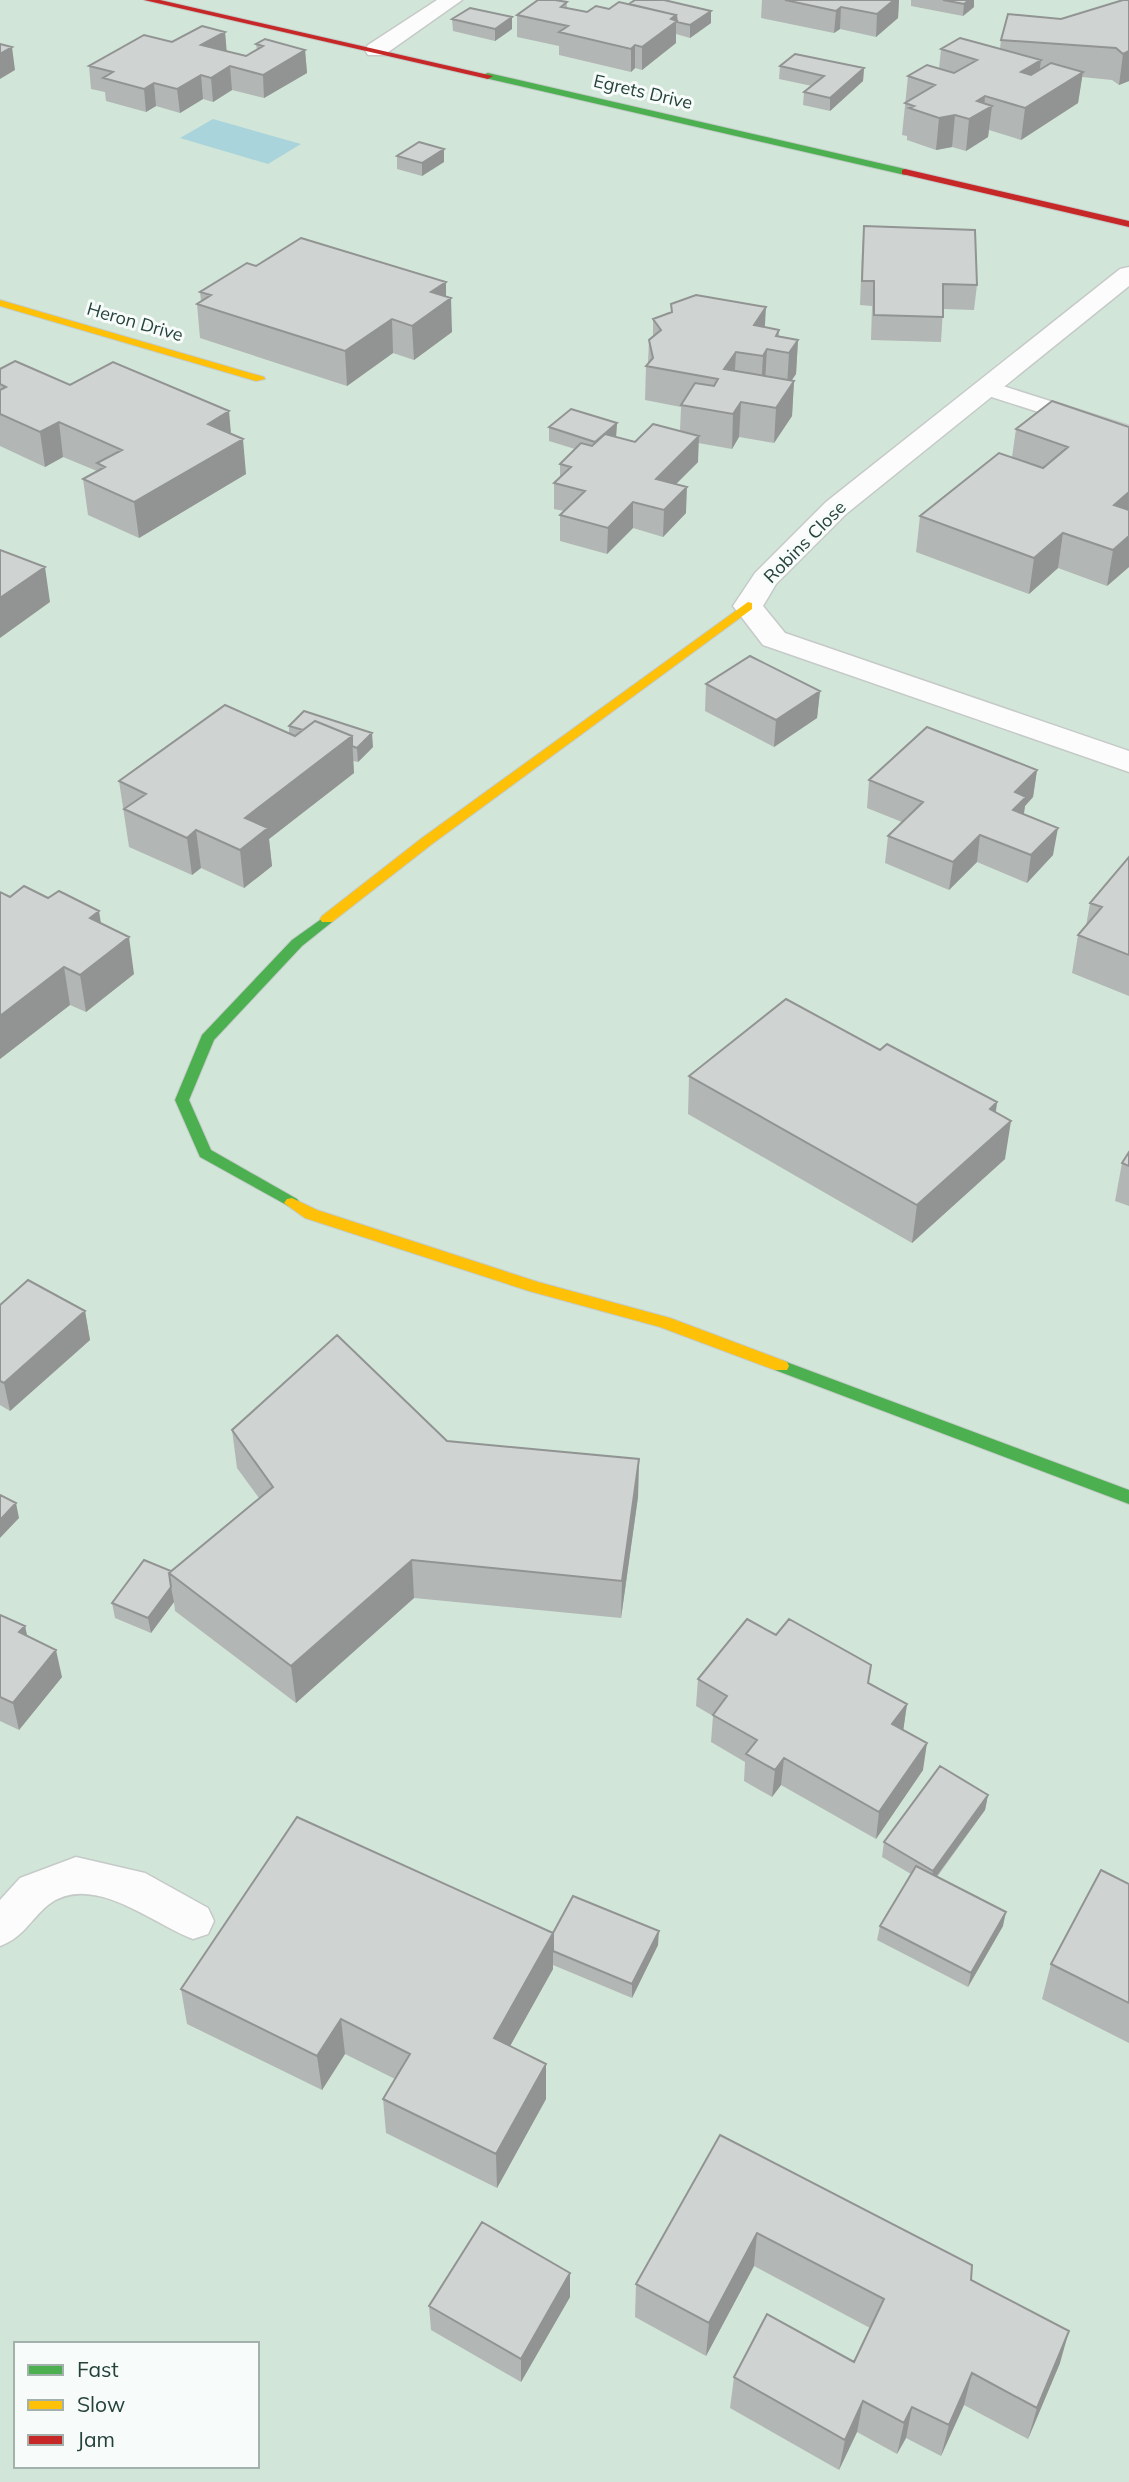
<svg xmlns="http://www.w3.org/2000/svg" width="1129" height="2482" font-family="Mulish,sans-serif">
<style>
.green{fill:#d1e6d8;fill-rule:evenodd}
.water{fill:#a9d4db}
.lines{fill:none;stroke-linecap:round;stroke-linejoin:round}
.lane-casing{stroke:#c5cac8;stroke-width:3}
.street-casing{stroke:#c5cac8;stroke-width:3}
.fast-casing{stroke:#c3cbc8;stroke-width:2}
.slow-casing{stroke:#c3cbc8;stroke-width:2}
.jam-casing{stroke:#c3cbc8;stroke-width:2}
.lane{fill:#fcfcfc;fill-rule:evenodd}
.street{fill:#fcfcfc;fill-rule:evenodd}
.fast{fill:#4caf50;fill-rule:evenodd}
.slow{fill:#ffc107;fill-rule:evenodd}
.jam{fill:#c62828;fill-rule:evenodd}
.wall{fill:#b2b6b5}
.shaded-wall{fill:#919493}
.building{fill:#cfd4d2;stroke:#919493;stroke-width:2}
.labels{text-anchor:middle;stroke-width:6;stroke-linejoin:round;paint-order:stroke}
.far-street-label{font-size:18px;fill:#24423a;stroke:#f7fbf9}
</style>
<rect width="100%" height="100%" fill="#e8edeb"/>
<path class="green" d="M0,0H1129V2482H0ZM16,2344H257V2466H16Z"/>
<path class="water" d="M213,119L301,144L268,164L180,138Z"/>
<g class="lines">
<g class="lane-casing">
<path id="lane" d="M987,381L1129,426V441L979,393L976,388L979,383Z
M76,1857L145,1873L208,1908L214,1921L208,1934L193,1939C152,1924 92,1871 48,1905C30,1920 24,1937 0,1946V1900L20,1878Z"/>
</g>
<g class="street-casing">
<path id="street" d="M437,0H462L384,55H368L365,50L368,45Z
M1129,267V286L846,514L776,584L763,606L785,633L1129,751V772L763,645L733,606L755,573L826,502L1120,269Z"/>
</g>
<g class="fast-casing">
<path id="fast" d="M488,73L905,169L910,172L905,175L485,78V74Z
M327,915L334,919L332,922L302,946L214,1040L189,1100L211,1150L297,1199L300,1203L297,1207L292,1208L200,1157L175,1100L202,1035L292,940Z
M781,1360L1129,1490V1504L775,1370L773,1366L775,1362Z"/>
</g>
<g class="slow-casing">
<path id="slow" d="M0,300L264,377L265,379L256,381L0,306Z
M748,602L752,603V609L432,844L332,922H322L320,919L322,916L422,838Z
M292,1198L317,1210L538,1282L670,1318L787,1362L789,1366L787,1370H775L660,1327L529,1291L305,1218L284,1203L287,1199Z"/>
</g>
<g class="jam-casing">
<path id="jam" d="M144,0H160L493,76L488,79Z
M905,169L1129,221V227L902,174V170Z"/>
</g>
<use href="#lane" class="lane"/>
<use href="#street" class="street"/>
<use href="#fast" class="fast"/>
<use href="#slow" class="slow"/>
<use href="#jam" class="jam"/>
</g>
<path class="wall" d="M762,0H899L898,18L876,37L840,29L834,33L761,18Z
M911,0H974V7L963,16L911,6Z
M1123,0L1129,81L1119,85L1112,80L1082,77L1078,103L1021,140L989,130L988,137L966,151L952,147L936,150L907,140V136L902,135L908,76L939,69L941,49H1000L1001,40L1061,19Z
M567,2V8L587,12L609,9L629,4L711,11V23L690,38L676,34V43L642,70L635,68L631,72L559,55V46L517,37V15Z
M512,17V29L495,41L453,31L452,19Z
M225,32L226,51L246,56L257,50L256,44L305,50L307,73L264,98L232,90L213,102L203,99L180,113L156,106L146,112L106,101L105,92L91,89L89,66L172,42Z
M780,66L864,68L863,81L830,111L803,105L804,92L812,86L779,79Z
M397,156L444,162L422,176L397,169Z
M864,226L977,285L974,310L943,309L941,342L871,340L872,306L860,305L862,250Z
M256,266L446,282V297L452,332L414,360L393,353L347,386L200,338L197,304L201,301L200,292Z
M671,304L765,327L779,330V337L798,340L796,374L791,381H794L792,416L774,443L739,437L732,449L698,443V462L676,484L686,513L663,537L633,528L607,554L560,541V515L564,511L554,509V483L560,477V464L575,449L549,441V427L617,423L616,437L635,442L680,431L681,407L645,400L646,366L648,363L649,340L653,337V319L671,312Z
M0,369L70,385L231,434L246,474L139,538L88,515L83,479L97,471L63,457L45,467L0,446Z
M1052,401L1129,567L1107,586L1058,568L1029,594L916,552L920,516L1012,457L1016,429Z
M706,684L820,691L817,718L774,747L705,711Z
M289,726L373,747L358,762L353,761L354,773L269,839L272,866L244,888L201,868L192,875L129,847L119,781L289,733Z
M1037,770L1033,797L1025,806L1024,814L1053,855L1027,883L977,862L949,890L885,863L888,836L902,822L867,808L869,780Z
M1129,857V996L1072,973L1078,935L1086,926L1090,903Z
M0,892L10,897L101,924L134,974L86,1012L70,1005L0,1059Z
M880,1050L997,1102L996,1112L1005,1159L912,1243L688,1114L689,1076Z
M1129,1152V1206L1115,1201L1122,1163Z
M0,1305L85,1311L90,1340L10,1411L0,1405Z
M232,1430L447,1441L639,1459L638,1497L621,1618L414,1598L296,1703L175,1611L174,1602L151,1633L115,1618L112,1603L171,1571L259,1498L237,1468Z
M0,1615L25,1626L27,1636L62,1677L19,1730L0,1721Z
M698,1679L869,1683L907,1704L903,1730L923,1770L876,1839L781,1785L772,1797L744,1781L745,1762L711,1742L713,1716L696,1706Z
M988,1795L985,1810L937,1877L1003,1926L968,1987L877,1940L880,1926L911,1874L882,1857L884,1842Z
M1129,1884V2043L1042,1999L1051,1964Z
M553,1933L658,1945L632,1998L553,1965V1969L510,2046L546,2064V2099L497,2188L386,2133L383,2099L395,2079L345,2054L322,2090L187,2024L181,1989Z
M720,2135L971,2280L1060,2363L1028,2439L964,2405L941,2456L906,2438L897,2454L857,2432L839,2470L730,2408L734,2377L854,2362L870,2328L754,2266L706,2356L635,2317L636,2284Z
M570,2273V2297L521,2382L431,2330L429,2306Z"/>
<path class="shaded-wall" d="M894,0H899L898,18L876,37L877,14Z
M967,0H974V7L963,16L964,4Z
M841,7L840,29L834,33L836,11Z
M711,11V23L690,38V25Z
M676,15V43L642,70V47Z
M512,17V29L495,41V29Z
M225,32L227,54L201,45Z
M635,45V68L631,72V49Z
M12,47L15,70L0,79V54Z
M305,50L307,73L264,98L263,75Z
M1129,51V81L1119,85L1123,54Z
M1041,60L1037,91L1021,72Z
M230,66L232,90L213,102L211,78Z
M864,68L863,81L830,111V98Z
M1083,72L1078,103L1021,140L1025,108Z
M201,75L203,99L180,113L177,89Z
M154,83L156,106L146,112L144,89Z
M985,96L984,111L992,106L988,137L966,151L969,119L977,101Z
M955,115L952,147L936,150L939,118Z
M444,149V162L422,176V163Z
M446,282V302L451,298L452,332L414,360L412,326L431,292Z
M766,307L764,341L754,325Z
M392,319L393,353L347,386L345,351Z
M798,340L796,374L787,387L789,353Z
M767,349L765,383L761,390L763,356Z
M736,352L734,386L724,369Z
M794,381L792,416L774,443L776,408Z
M741,402L739,437L732,449L733,414Z
M229,411L232,445L243,439L246,474L139,538L134,502L208,424Z
M59,422L63,457L45,467L40,432Z
M617,423L616,437L595,455V442Z
M699,436L698,462L655,505L656,479Z
M687,487L686,513L663,537L664,510Z
M1129,492V523L1114,505Z
M633,502V528L607,554L608,528Z
M1063,533L1058,568L1029,594L1034,558Z
M1129,536V567L1107,586L1113,550Z
M45,567L50,602L0,638V598Z
M820,691L817,718L774,747L776,720Z
M372,733L373,747L358,762L357,748Z
M352,736L354,773L269,839L272,866L244,888L240,850L245,818Z
M1037,770L1033,797L1025,806L1022,824L1009,837L1015,792Z
M1058,828L1053,855L1027,883L1031,855Z
M196,830L201,868L192,875L187,838Z
M980,835L977,862L949,890L953,862Z
M99,911L105,948L90,918Z
M129,937L134,974L86,1012L80,975Z
M64,967L70,1005L0,1059V1016Z
M997,1102L992,1138L1011,1121L1005,1159L912,1243L917,1205L990,1109Z
M85,1311L90,1340L10,1411L4,1383Z
M639,1459L638,1497L621,1618L622,1581Z
M16,1503L19,1518L0,1538V1520Z
M412,1560L414,1598L296,1703L291,1666Z
M171,1587L174,1602L151,1633L148,1618Z
M25,1626L31,1654L19,1632Z
M56,1650L62,1677L19,1730L13,1703Z
M907,1704L903,1732L892,1724Z
M927,1743L923,1770L876,1839L879,1812Z
M784,1758L781,1785L772,1797L775,1770Z
M988,1795L985,1810L930,1885L933,1871Z
M1006,1912L1003,1926L968,1987L971,1973Z
M659,1931L658,1945L632,1998V1984Z
M553,1933V1969L495,2073L494,2038Z
M341,2019L345,2054L322,2090L317,2056Z
M546,2064V2099L497,2188L496,2154Z
M757,2233L754,2266L706,2356L709,2323Z
M570,2273V2297L521,2382V2359Z
M1069,2331L1060,2363L1028,2439L1037,2408Z
M972,2373L964,2405L941,2456L949,2425Z
M863,2401L857,2432L839,2470L845,2440Z
M912,2407L906,2438L897,2454L904,2423Z"/>
<path class="building" d="M538,0H555L567,2L561,7L587,12L596,6L609,9L619,2L676,15L671,19L677,21L642,47L635,45L631,49L559,32L568,26L517,15Z
M635,0H664L711,11L690,25L677,22L676,15L629,4Z
M785,0H894L877,14L841,7L836,11Z
M943,0H969L964,4Z
M1123,0H1129V51L1123,54L1116,48L1001,40L1008,14L1061,19Z
M470,8L512,17L495,29L452,19Z
M202,26L225,32L201,45L246,56L263,46L256,44L265,39L305,50L263,75L230,66L211,78L201,75L177,89L154,83L144,89L103,78L113,72L89,66L144,35L172,42Z
M960,38L1041,60L1021,72L1031,75L1051,63L1083,72L1025,108L985,96L977,101L992,106L969,119L955,115L939,118L909,108L914,106L905,103L935,85L908,76L927,65L954,73L977,60L941,49Z
M0,44L12,47L0,54Z
M795,54L864,68L830,98L804,92L824,76L780,66Z
M419,142L444,149L422,163L397,156Z
M864,226L975,230L977,285L943,284V317L874,315V281H862Z
M301,238L446,282L431,292L451,298L412,326L392,319L345,351L197,304L211,295L200,292L247,263L256,266Z
M696,295L766,307L754,325L779,330L776,336L798,340L789,353L767,349L763,356L736,352L724,369L794,381L776,408L741,402L733,414L681,405L695,383L714,386L718,379L646,366L653,358L649,340L661,330L653,319L672,312L671,304Z
M15,361L70,385L113,362L229,411L208,424L243,439L134,502L83,479L105,467L97,463L122,450L59,422L40,432L0,414V390L6,387L0,384V369Z
M1052,401L1129,427V492L1114,505L1129,510V536L1113,550L1063,533L1034,558L920,516L999,453L1043,468L1068,447L1016,429Z
M571,409L617,423L595,442L549,427Z
M653,424L699,436L656,479L687,487L664,510L633,502L608,528L560,515L585,491L554,483L571,467L560,464L581,443L592,446L605,434L635,442Z
M0,550L45,567L0,598Z
M750,656L820,691L776,720L706,684Z
M225,705L295,736L315,721L352,736L245,818L268,828L240,850L196,830L187,838L124,809L146,794L119,781Z
M304,711L372,733L357,748L352,746V736L315,721L303,730L289,726Z
M927,727L1037,770L1015,792L1026,797L1013,810L1058,828L1031,855L980,835L953,862L888,836L923,802L869,780Z
M1129,857V955L1078,935L1102,907L1090,903Z
M24,886L48,898L59,891L99,911L90,918L129,937L80,975L64,967L0,1016V892L10,897Z
M786,999L880,1050L887,1044L997,1102L990,1109L1011,1121L917,1205L689,1076Z
M1129,1152V1166L1122,1163Z
M28,1280L85,1311L4,1383L0,1381V1305Z
M337,1335L447,1441L639,1459L622,1581L412,1560L291,1666L169,1573L273,1487L232,1430Z
M0,1495L16,1503L0,1520Z
M144,1560L171,1571L169,1573L171,1587L148,1618L112,1603Z
M0,1615L25,1626L19,1632L56,1650L13,1703L0,1697Z
M747,1619L776,1635L789,1619L871,1665L868,1683L907,1704L892,1724L927,1743L879,1812L784,1758L775,1770L746,1754L757,1740L713,1715L727,1696L698,1679Z
M940,1766L988,1795L933,1871L884,1842Z
M297,1817L553,1933L494,2038L546,2064L496,2154L383,2099L410,2054L341,2019L317,2056L181,1989Z
M916,1866L1006,1912L971,1973L880,1926Z
M1101,1870L1129,1884V2003L1051,1964Z
M573,1896L659,1931L632,1984L553,1951V1933Z
M720,2135L972,2265L971,2280L1069,2331L1037,2408L972,2373L949,2425L912,2407L904,2423L863,2401L845,2440L734,2377L767,2314L854,2362L884,2299L757,2233L709,2323L636,2284Z
M482,2222L570,2273L521,2359L429,2306Z"/>
<g class="labels">
<g class="far-street-label">
<text transform="translate(643 92) rotate(13)" y="6">Egrets Drive</text>
<text transform="translate(135 322) rotate(16)" y="6">Heron Drive</text>
<text transform="translate(805 542) rotate(-45)" y="6">Robins Close</text>
</g>
</g>
<rect x="14" y="2342" width="245" height="126" fill="#f7fbf9" stroke="#a3b1ad" stroke-width="2"/>
<rect x="28" y="2365" width="35" height="10" fill="#4caf50" stroke="#a3b1ad" stroke-width="2"/>
<text x="77" y="2377" font-size="21" fill="#24423a">Fast</text>
<rect x="28" y="2400" width="35" height="10" fill="#ffc107" stroke="#a3b1ad" stroke-width="2"/>
<text x="77" y="2412" font-size="21" fill="#24423a">Slow</text>
<rect x="28" y="2435" width="35" height="10" fill="#c62828" stroke="#a3b1ad" stroke-width="2"/>
<text x="77" y="2447" font-size="21" fill="#24423a">Jam</text>
</svg>
